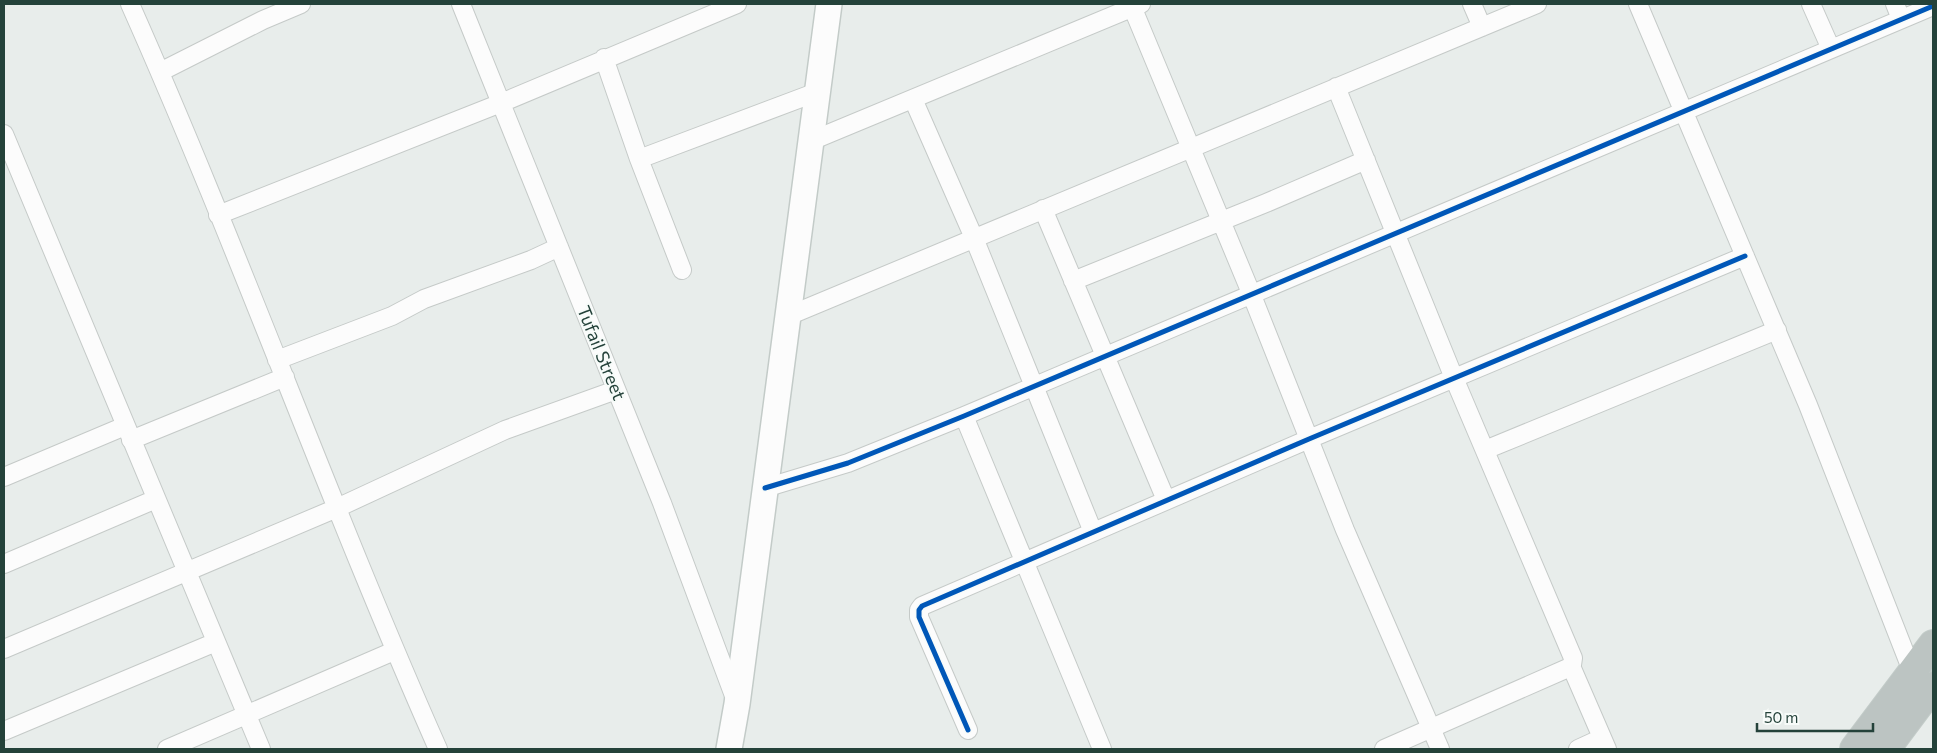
<svg xmlns="http://www.w3.org/2000/svg" width="1937" height="753" font-family="Commissioner,sans-serif">
<style>
.lines{fill:none;stroke-linecap:round;stroke-linejoin:round}
.street-casing{stroke:#c5cac8;stroke-width:20}
.secondary-casing{stroke:#c3cbc8;stroke-width:28}
.highway-casing{stroke:#c3ccc9;stroke-width:30}
.street{stroke:#fcfcfc;stroke-width:18}
.secondary{stroke:#fcfcfc;stroke-width:25}
.highway{stroke:#bcc4c2;stroke-width:28}
.cycleway-casing{stroke:#f7fbf9;stroke-width:8}
.cycleway{stroke:#0057b8;stroke-width:5}
.labels{text-anchor:middle;stroke-width:4;stroke-linejoin:round;paint-order:stroke}
.street-label{font-size:18px;fill:#24423a;stroke:#f7fbf9}
</style>
<rect width="100%" height="100%" fill="#e8edeb"/>
<g class="lines">
<g class="street-casing">
<path id="street" d="M130,4C239,249 329,503 438,749
M461,4L662,503L736,701
M1131,4L1251,293L1345,530L1440,749
M1472,4L1482,27
M1638,4L1808,405L1912,671L1919,676
M1811,4L1831,49
M1895,4L1901,19
M604,58L639,159L682,270
M160,72L263,20L301,4
M1336,87L1454,378L1573,658L1572,665L1568,668L1384,749
M913,99L974,238L1093,532
M4,134L261,749
M811,141L1141,4
M639,159L817,92
M1043,209L1166,500
M218,215L501,103L737,4
M1073,281L1266,203L1366,160
M788,316L1537,4
M277,360L392,316L424,299L531,260L559,247
M964,416L1102,749
M131,440L285,377
M1485,450L1777,330
M4,477L125,426
M765,488L848,463L964,416L1933,6
M4,564L156,499
M4,649L337,508L505,430L616,390
M1571,666L1607,749
M968,730L919,617V610L922,606L1309,439L1745,256
M4,731L216,642
M167,749L394,651
M1578,749L1602,738"/>
</g>
<g class="secondary-casing">
<path id="secondary" d="M729,749L737,704L829,4"/>
</g>
<g class="highway-casing">
<path id="highway" d="M1854,749L1933,644
M1886,749L1933,686"/>
</g>
<use href="#street" class="street"/>
<use href="#secondary" class="secondary"/>
<use href="#highway" class="highway"/>
<g class="cycleway-casing">
<path id="cycleway" d="M765,488L848,463L964,416L1933,6
M968,730L919,617V610L922,606L1309,439L1745,256"/>
</g>
<use href="#cycleway" class="cycleway"/>
</g>
<g class="labels">
<g class="street-label">
<text transform="translate(601 353) rotate(68)" y="6">Tufail Street</text>
</g>
</g>
<rect width="1937" height="753" fill="none" stroke="#24423a" stroke-width="10"/>
<path d="M1757 723v8h116v-8" fill="none" stroke="#24423a" stroke-width="2.5"/>
<text x="1764" y="723" font-size="15" fill="#24423a" stroke="#f7fbf9" stroke-width="4" paint-order="stroke">50 m</text>
</svg>
